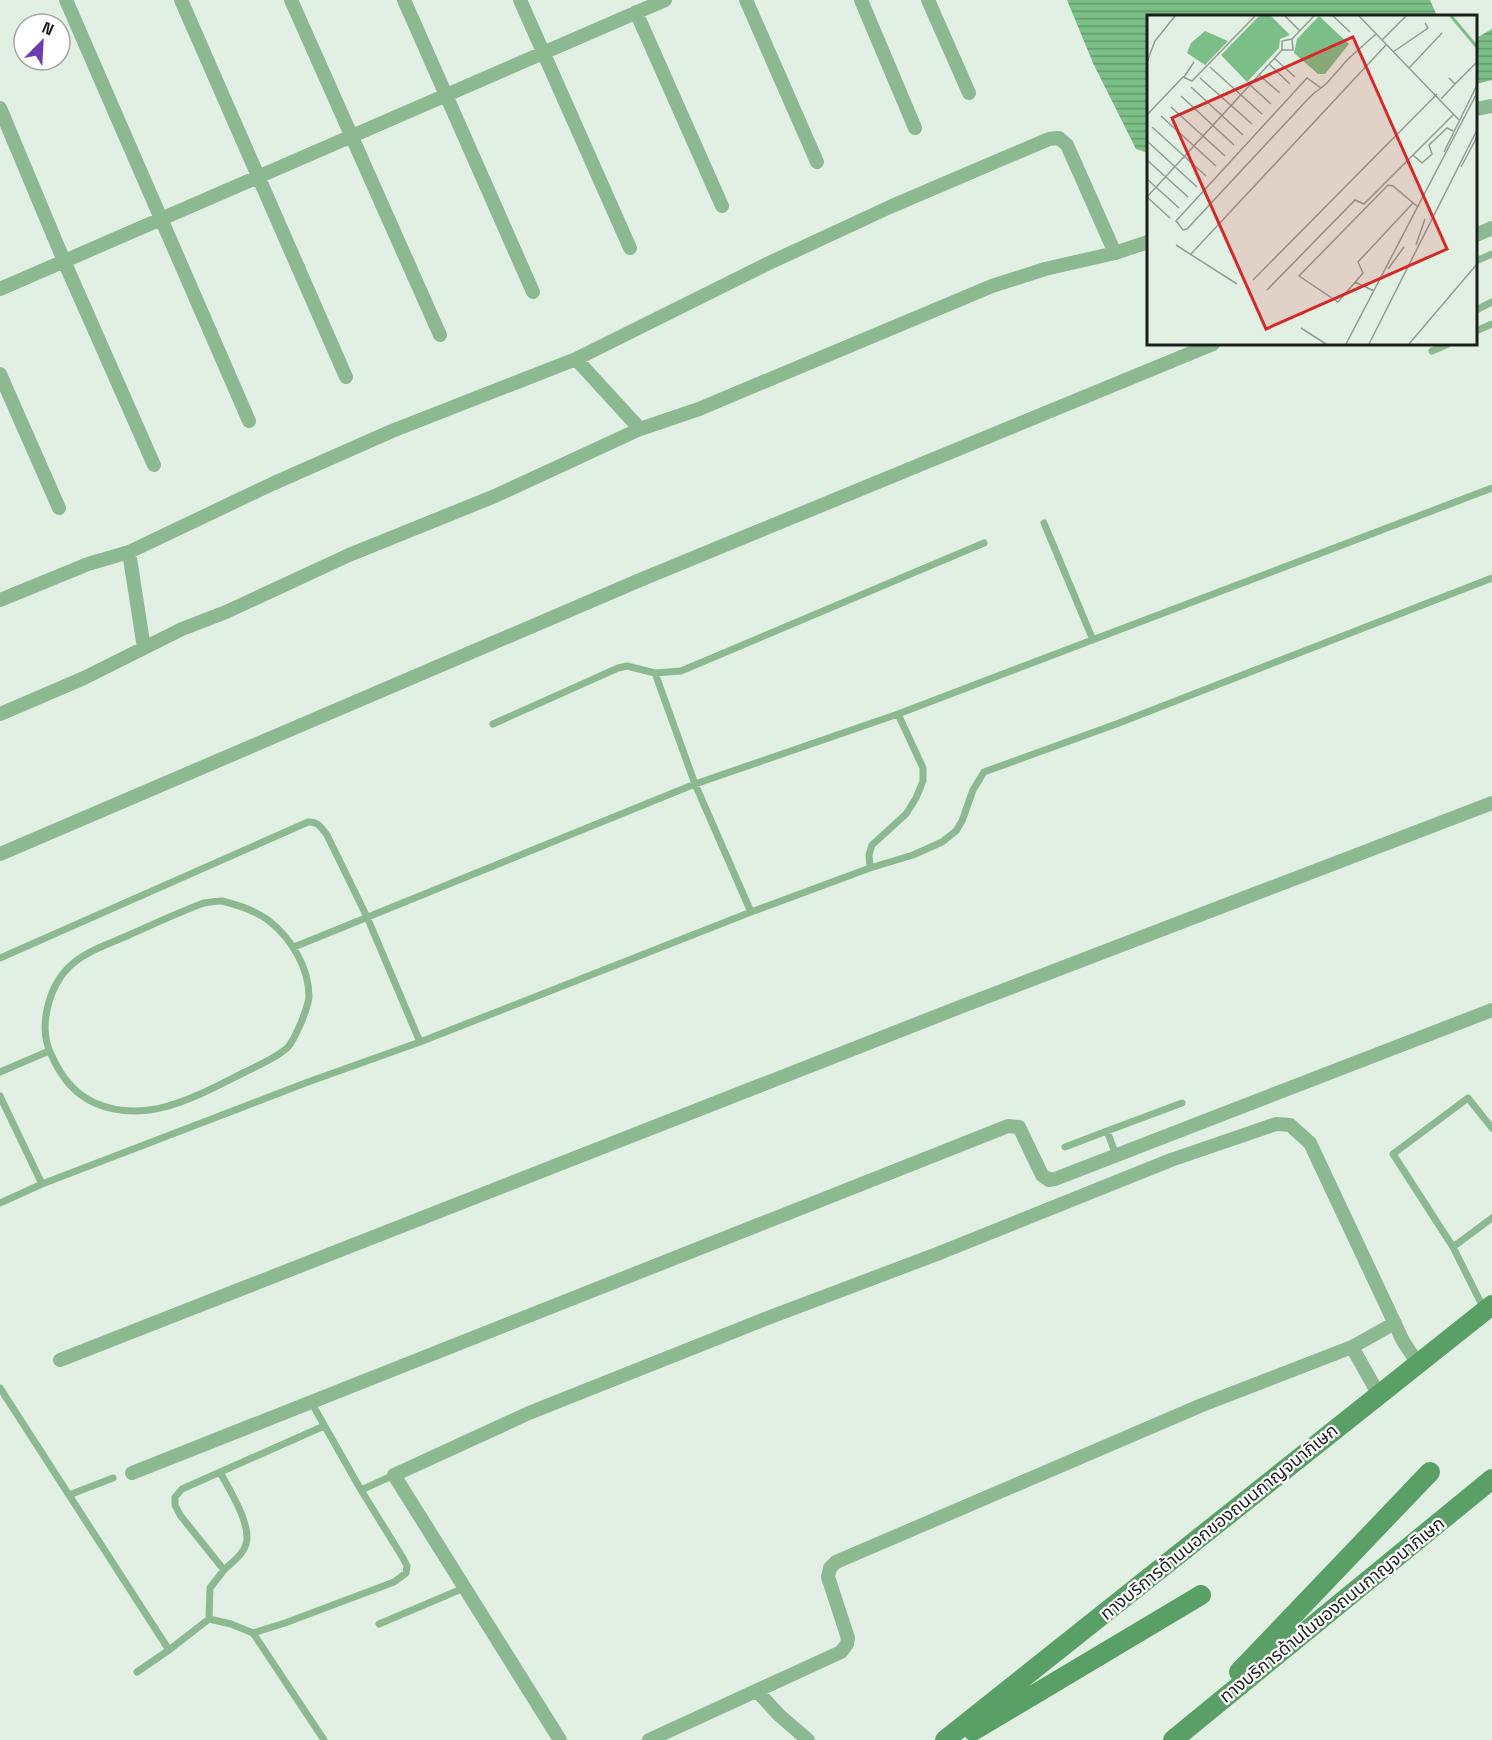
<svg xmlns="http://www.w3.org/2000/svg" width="1492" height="1740" font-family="'Space Grotesk','Noto Sans Thai',sans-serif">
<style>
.water{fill:url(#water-rules)}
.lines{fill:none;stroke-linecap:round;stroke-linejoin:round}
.service{stroke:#8cb992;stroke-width:7}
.minor{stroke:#8cb992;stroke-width:14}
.secondary{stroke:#599f66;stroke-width:20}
.labels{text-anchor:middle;stroke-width:4.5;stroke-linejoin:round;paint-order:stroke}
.street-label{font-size:18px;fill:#191e1a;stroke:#fff}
.inset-river{fill:none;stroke:#7cbe87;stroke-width:3}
.inset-road{fill:none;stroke:#929c93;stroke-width:1.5}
.view{fill:#d62828;fill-opacity:0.15;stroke:#d62828;stroke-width:3}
.inset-edge{fill:none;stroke:#191e1a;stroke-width:3}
</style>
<defs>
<pattern id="water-rules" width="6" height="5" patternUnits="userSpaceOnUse" patternTransform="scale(1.5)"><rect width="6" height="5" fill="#7cbe87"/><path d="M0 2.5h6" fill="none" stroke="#659a6e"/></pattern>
</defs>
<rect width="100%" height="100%" fill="#e2f0e3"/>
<path class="water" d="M1067,0H1430L1437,16H1148V153L1136,149L1093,63Z
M1492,29V80L1476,84V38Z"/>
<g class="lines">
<path class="service" d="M1476,261L1492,254
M1476,310L1492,302
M1476,331L1492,324
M1432,351L1448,344
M1044,523L1093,640
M493,724L618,668L627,666L655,673
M870,868L869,855L872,845L906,814L916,798L923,781V768L898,714
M222,901C238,905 255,910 268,920C291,938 309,967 309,997C308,1006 304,1015 301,1023C297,1031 294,1040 288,1047C277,1058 258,1065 245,1072C199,1095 147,1126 95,1103C74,1094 60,1075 51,1054C38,1028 48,987 70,966C86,951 109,944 129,935C154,924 179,912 204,903C210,902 216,901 222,901Z
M751,912L695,784L655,673L681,671L984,543
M294,947L695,784L898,714L1492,488
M0,958L308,822C318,821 321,828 327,835L367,917L420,1042
M0,1072L49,1051
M0,1096L42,1184
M1107,1131L1182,1103
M1065,1147L1107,1131L1116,1155
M0,1203L42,1184L308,1082L420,1042L751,912L870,868L913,855L942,842L956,831L962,821L973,790L984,772L1119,723L1492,578
M1453,1247L1492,1218
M1484,1309L1453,1247L1393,1154L1468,1098L1492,1128
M0,1388L169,1650L209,1619L210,1588L224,1570L180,1515L175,1505V1497L182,1489L324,1426
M220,1472C229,1489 252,1525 246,1544C243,1555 232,1562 224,1570
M361,1490L394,1475
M69,1495L113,1478
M209,1619L231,1624L253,1633L324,1740
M379,1624L464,1588
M253,1633L285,1623L394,1582L406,1573L407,1566L403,1558L361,1490L311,1402
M137,1672L169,1650"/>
<path class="minor" d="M66,0L249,421
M181,0L346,377
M291,0L440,335
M404,0L533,292
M520,0L630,248
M746,0L817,162
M861,0L915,128
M928,0L969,93
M636,12L722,206
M0,108L64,261L154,465
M1476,109L1492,106
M1476,235L1492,228
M0,289L665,0
M576,359L640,429
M0,374L59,508
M129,552L144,648
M0,600L88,564L129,552L272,484L392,431L576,359L767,264L892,206L1049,139L1059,138L1067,145L1115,253
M0,714L84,678L182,629L226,612L349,555L495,496L640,429L699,409L992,286L1045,269L1115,253L1148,242
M0,854L640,580L1213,344
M1352,1347L1379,1395
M60,1360L960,1007L1492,803
M132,1473L1008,1126L1019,1127L1042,1175L1049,1180L1055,1179L1492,1010
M757,1691L779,1715L808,1740
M560,1740L394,1475L529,1413L765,1319L937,1254L1171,1160L1276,1124L1290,1125L1310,1143L1403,1341L1418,1364
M649,1740L841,1652L847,1644L848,1638L828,1577L830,1568L836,1562L1202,1405L1352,1347L1395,1323"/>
<path class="secondary" d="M1239,1672L1430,1472
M973,1731L1201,1595
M945,1740L1492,1305
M1173,1740L1492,1479"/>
</g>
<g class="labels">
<g class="street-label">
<text transform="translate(1219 1522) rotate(-39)" y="6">ทางบริการด้านนอกของถนนกาญจนาภิเษก</text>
<text transform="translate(1332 1610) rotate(-39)" y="6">ทางบริการด้านในของถนนกาญจนาภิเษก</text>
</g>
</g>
<g transform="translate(1147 15)">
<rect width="330" height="330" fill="#e2f0e3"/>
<path d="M112,1H124L143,20L133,24L132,33L100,67L74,40ZM172,1L202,29L178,59H171L147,38L150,24ZM58,16L81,26L58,50L40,38L44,28Z" fill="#7cbe87"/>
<path class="inset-river" d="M304,1L330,32"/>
<path class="inset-road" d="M138,1L153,16M186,1L203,17M212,1L312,105M145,24L167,1M235,25L259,1M246,37L281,13L278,8M127,43L148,62M0,47L8,26L28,1M122,49L143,69M63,52L115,99M262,53L295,18M112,60L133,78M37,62L47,47M53,63L105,109M308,69L330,47M103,70L124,89M44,72L96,120M174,73L160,63L29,206L36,215L40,214L161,84L166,79L174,73L180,68L201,44L229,19M34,81L87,130M294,84L308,69L302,63M24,92L78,141M0,100L36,62L45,66L108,1M14,101L69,151M5,112L59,161M0,126L50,172M297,137L330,70M266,140L275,148L285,139L282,130L300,113L306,116M0,145L41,182M314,152L330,122M0,164L32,193M0,182L135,35V26L145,24L146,35H135M0,182L23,203M266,188L211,247L216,258L191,287L152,261L241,170L246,171L271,192M29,230L90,269M269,230L278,204M43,240L239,30M241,254L257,232M106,265L290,79M208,267L227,276M120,275L208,185L217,189L307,99M154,313L179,329M199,329L330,78M222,329L330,115M262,329L330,249"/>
<path class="view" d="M206,22L300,234L119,314L25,103Z"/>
<rect width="330" height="330" class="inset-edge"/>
</g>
<g transform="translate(42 42) rotate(24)"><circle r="28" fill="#ffffff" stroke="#a3a5a3" stroke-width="1.5"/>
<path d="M0-4.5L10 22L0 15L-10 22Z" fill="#6d3bb2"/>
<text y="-9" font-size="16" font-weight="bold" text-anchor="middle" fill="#191e1a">N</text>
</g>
</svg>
